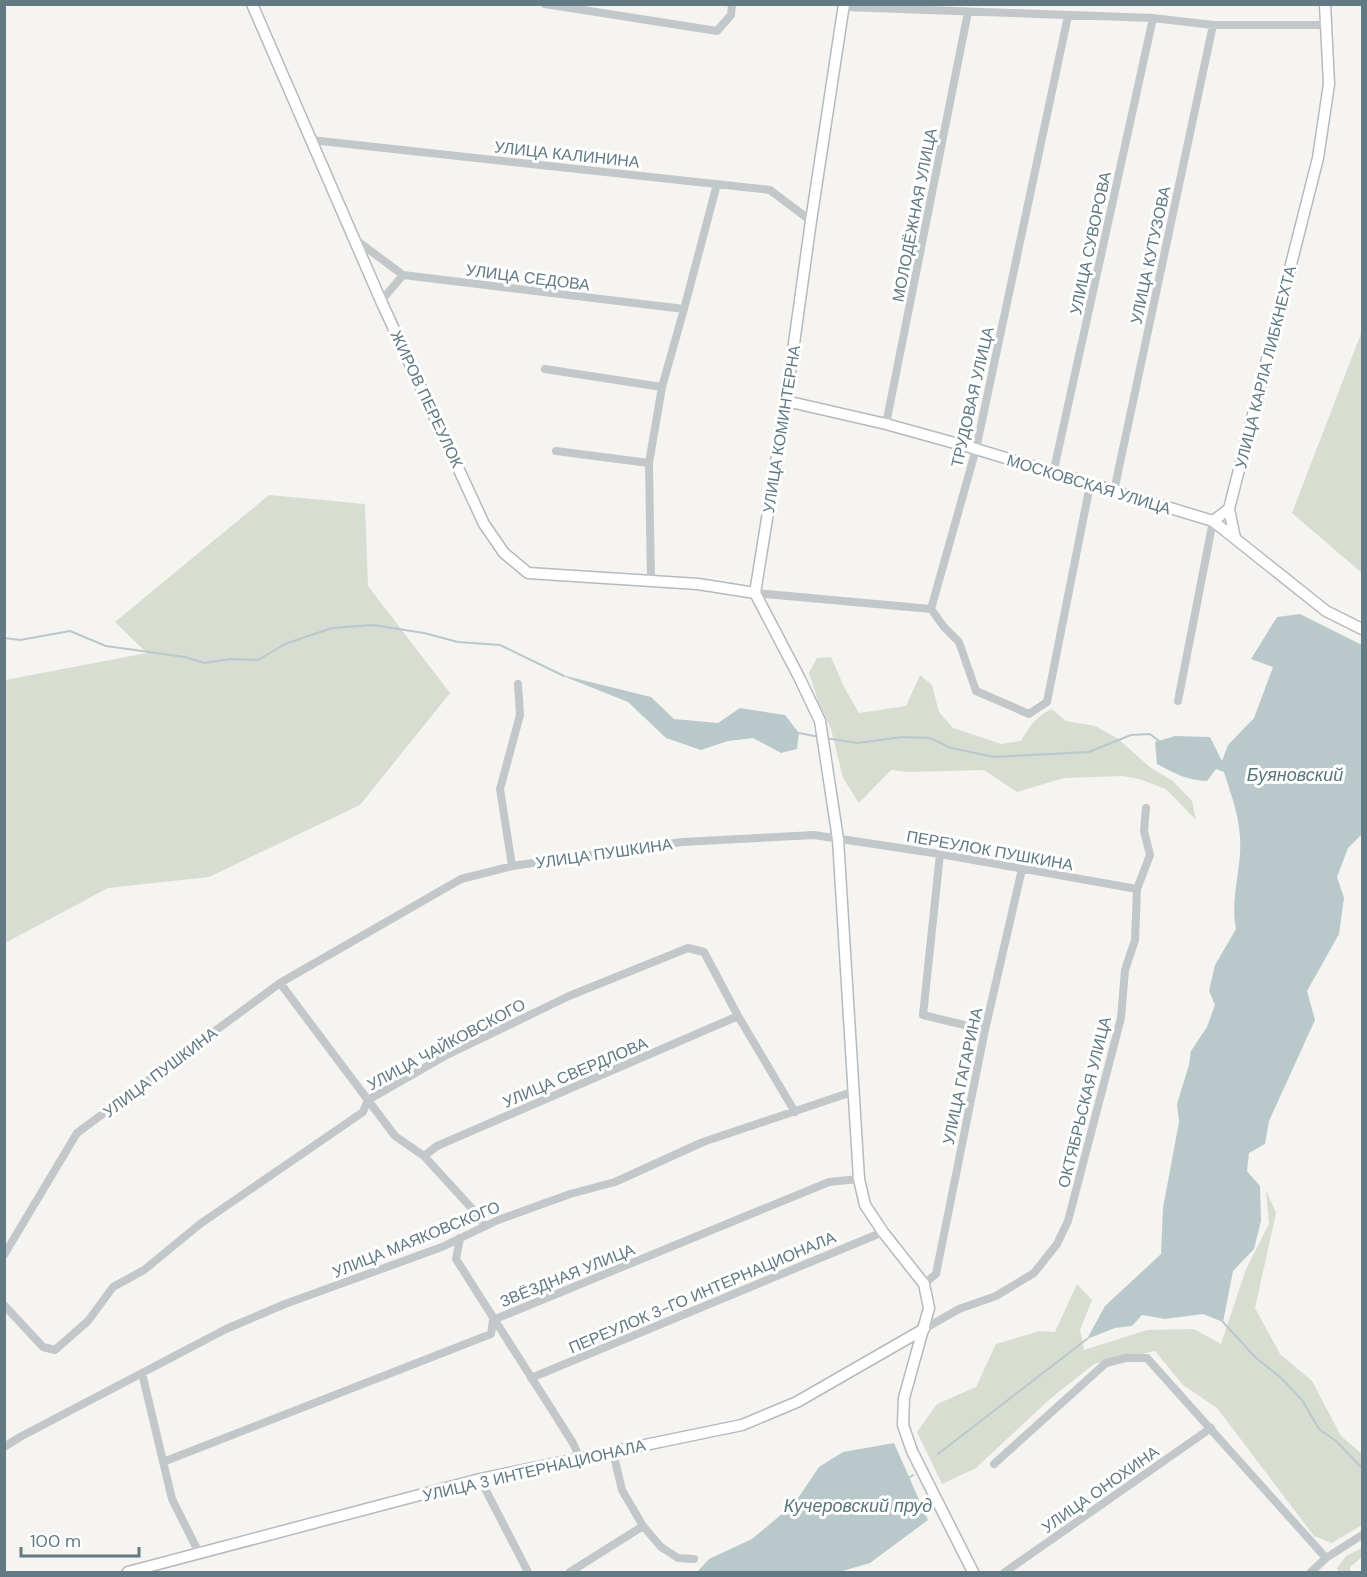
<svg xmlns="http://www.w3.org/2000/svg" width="1367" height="1577" font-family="'DM Sans',sans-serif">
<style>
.green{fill:#d7ddd1}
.water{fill:#b9c9cb}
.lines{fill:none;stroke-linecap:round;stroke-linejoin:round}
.stream{stroke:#b9c9cb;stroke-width:2}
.secondary-casing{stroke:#b4bbbe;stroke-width:13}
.street{stroke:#c2c7c9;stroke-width:8}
.secondary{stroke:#fff;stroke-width:10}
.labels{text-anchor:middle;stroke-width:6;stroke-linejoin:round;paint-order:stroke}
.street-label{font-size:16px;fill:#617a84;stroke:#fff}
.water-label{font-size:18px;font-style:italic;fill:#58767b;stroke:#fff}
</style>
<rect width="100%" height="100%" fill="#f5f4f0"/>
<path class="green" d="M1362,331V573L1292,513Z
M269,495L365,504L368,586L450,693L360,805L209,877L108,888L5,943V680L147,653L115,622Z
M831,657L844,687L859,713L906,706L920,675L932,685L939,712L953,728L1001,744L1021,741C1029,727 1036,716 1052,709L1066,721L1095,726L1117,738L1151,768L1173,781L1192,801L1196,820L1166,789L1139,779L1123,776L1064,778L1017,792L984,770L909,772L891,770L859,803L843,778L831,729L819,704L809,673L817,658Z
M1266,1190L1276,1213L1255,1308L1280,1354L1312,1381L1341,1436L1362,1454V1525L1332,1543L1314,1536L1217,1408L1183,1385L1155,1351L1094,1364L1050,1399L976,1468L942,1484L917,1432L937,1404L976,1387L996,1344L1040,1331L1055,1332L1077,1284L1092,1300L1080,1330L1084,1350L1147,1330L1194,1329L1221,1344L1246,1269L1269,1224Z
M1362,1548V1557L1350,1567V1572H1339L1337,1568L1346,1556Z"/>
<path class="water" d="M1300,614L1362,645V834L1348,848L1337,877L1344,898L1339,934L1307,991L1315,1020L1269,1121L1265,1144L1249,1153L1247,1171L1260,1186L1261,1221L1254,1249L1233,1271L1223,1322L1203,1314L1165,1319L1142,1315L1132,1326L1115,1328L1087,1339L1105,1306L1161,1254L1163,1208L1179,1122L1177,1104L1189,1065L1191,1051L1207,1027L1215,1005L1209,991L1215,965L1236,929C1231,904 1238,880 1240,854C1242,823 1233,801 1224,772L1216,769L1207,781C1186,780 1176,774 1157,764L1155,742L1175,736L1210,737L1222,761L1228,745L1254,718L1273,667L1251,659L1277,617Z
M558,674L651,697L674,719L718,723L740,708L785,715L799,733L797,749L781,753L753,738L728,741L701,750L666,738L628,702Z
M894,1443L928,1520L870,1563L839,1572H697L709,1559L752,1539L794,1504L819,1467L843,1452Z"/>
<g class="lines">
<path class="stream" d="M4,638L20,640L70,631L106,646L185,657L204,663L230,659L258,660L285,644L332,628L373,625L424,633L458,642L500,645L564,676
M799,733L819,737
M825,738L858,743L902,737L930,738L951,748L994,757L1089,752L1131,735L1150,734L1160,742
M1223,1322L1255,1357L1280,1377L1302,1400L1319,1429L1336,1441L1362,1468
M938,1454L1087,1339
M909,1478L913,1475"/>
<g class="secondary-casing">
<path id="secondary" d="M252,4L381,301L484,524L504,553L528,573L698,584L755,593
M844,4L811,221L786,401L755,593L799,677L820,721L838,839L859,1179L865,1205L883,1232L924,1284L929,1308L904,1398L903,1425L912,1451L973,1572
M786,401L886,424L976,449L1213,521L1326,611L1362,629
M1229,509L1235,538
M1213,521L1229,509L1318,158L1329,84L1325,4
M128,1572L480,1479L742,1425L797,1402L924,1329"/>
</g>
<path class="street" d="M545,4L717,31L731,15L732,4
M844,7L1153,18L1213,25H1326
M311,140L770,190L811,221
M356,240L403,275
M381,301L403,275L684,309
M545,369L662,387
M886,424L968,12
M556,451L649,463
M1053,474L1153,18
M1114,491L1213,25
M651,581L649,463L662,387L684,309L717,184
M755,593L931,609
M931,609L976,449L1068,16
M931,609L944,627L959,642L976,691L1029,714L1047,702L1090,485
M1178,701L1213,521
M940,854L923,1015L985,1030
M512,866L500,789L520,715L518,684
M280,983L395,1136L424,1156L476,1213L485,1226
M424,1156L437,1146L738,1016
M460,1238L456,1259L573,1443L580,1459
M4,1255L77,1133L280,983L461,879L512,866L682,842L814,835L940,854L1137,889
M924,1284L936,1274L985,1030L1022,869
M4,1305L43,1347L55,1350L88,1321L113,1287L144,1270L200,1224L363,1112L368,1100L445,1056L569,996L688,948L704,952L738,1016L795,1112
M924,1329L959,1309L996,1296L1034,1273L1057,1244L1068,1221L1121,1018L1125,970L1135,940L1137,889L1150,855L1144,831L1146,808
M142,1373L172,1499L199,1553
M531,1378L883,1232
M4,1447L20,1437L226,1329L285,1304L442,1247L498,1220L570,1194L615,1182L703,1142L852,1092
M613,1452L622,1490L643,1526L661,1547L678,1558L694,1559
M163,1462L491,1334L493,1320L829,1182L859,1179
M994,1464L1106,1363L1126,1358H1147L1326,1558L1362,1535
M480,1479L528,1572
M570,1572L643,1526
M1005,1572L1211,1428
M1311,1572L1326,1558"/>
<use href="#secondary" class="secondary"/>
</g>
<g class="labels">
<g class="street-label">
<text transform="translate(567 154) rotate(6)" y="6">УЛИЦА КАЛИНИНА</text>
<text transform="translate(914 215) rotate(-79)" y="6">МОЛОДЁЖНАЯ УЛИЦА</text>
<text transform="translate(1090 243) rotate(-78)" y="6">УЛИЦА СУВОРОВА</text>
<text transform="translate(1150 255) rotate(-78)" y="6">УЛИЦА КУТУЗОВА</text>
<text transform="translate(528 277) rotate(7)" y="6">УЛИЦА СЕДОВА</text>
<text transform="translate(1265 367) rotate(-76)" y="6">УЛИЦА КАРЛА ЛИБКНЕХТА</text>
<text transform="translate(972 397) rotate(-77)" y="6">ТРУДОВАЯ УЛИЦА</text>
<text transform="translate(427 399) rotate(65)" y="6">ЖИРОВ ПЕРЕУЛОК</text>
<text transform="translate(781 429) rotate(-81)" y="6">УЛИЦА КОМИНТЕРНА</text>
<text transform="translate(1089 484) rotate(17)" y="6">МОСКОВСКАЯ УЛИЦА</text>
<text transform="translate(990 850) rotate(10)" y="6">ПЕРЕУЛОК ПУШКИНА</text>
<text transform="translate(604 853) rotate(-8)" y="6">УЛИЦА ПУШКИНА</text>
<text transform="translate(446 1044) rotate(-28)" y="6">УЛИЦА ЧАЙКОВСКОГО</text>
<text transform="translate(160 1072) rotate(-37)" y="6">УЛИЦА ПУШКИНА</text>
<text transform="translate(575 1072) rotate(-23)" y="6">УЛИЦА СВЕРДЛОВА</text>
<text transform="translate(962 1076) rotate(-78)" y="6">УЛИЦА ГАГАРИНА</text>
<text transform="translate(1084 1102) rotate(-76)" y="6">ОКТЯБРЬСКАЯ УЛИЦА</text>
<text transform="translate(416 1239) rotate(-22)" y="6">УЛИЦА МАЯКОВСКОГО</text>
<text transform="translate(567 1275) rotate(-22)" y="6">ЗВЁЗДНАЯ УЛИЦА</text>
<text transform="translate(702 1292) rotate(-23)" y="6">ПЕРЕУЛОК 3-ГО ИНТЕРНАЦИОНАЛА</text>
<text transform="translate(534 1470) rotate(-13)" y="6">УЛИЦА 3 ИНТЕРНАЦИОНАЛА</text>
<text transform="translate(1100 1489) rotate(-35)" y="6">УЛИЦА ОНОХИНА</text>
</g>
<g class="water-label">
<text x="1295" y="781">Буяновский</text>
<text x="858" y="1512">Кучеровский пруд</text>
</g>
</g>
<rect width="1367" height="1577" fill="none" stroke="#617a84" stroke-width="12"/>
<path d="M21 1547v9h118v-9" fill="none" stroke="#617a84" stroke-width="3"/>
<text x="30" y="1547" font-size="18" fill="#617a84" stroke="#ffffff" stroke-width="4.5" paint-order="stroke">100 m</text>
</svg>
